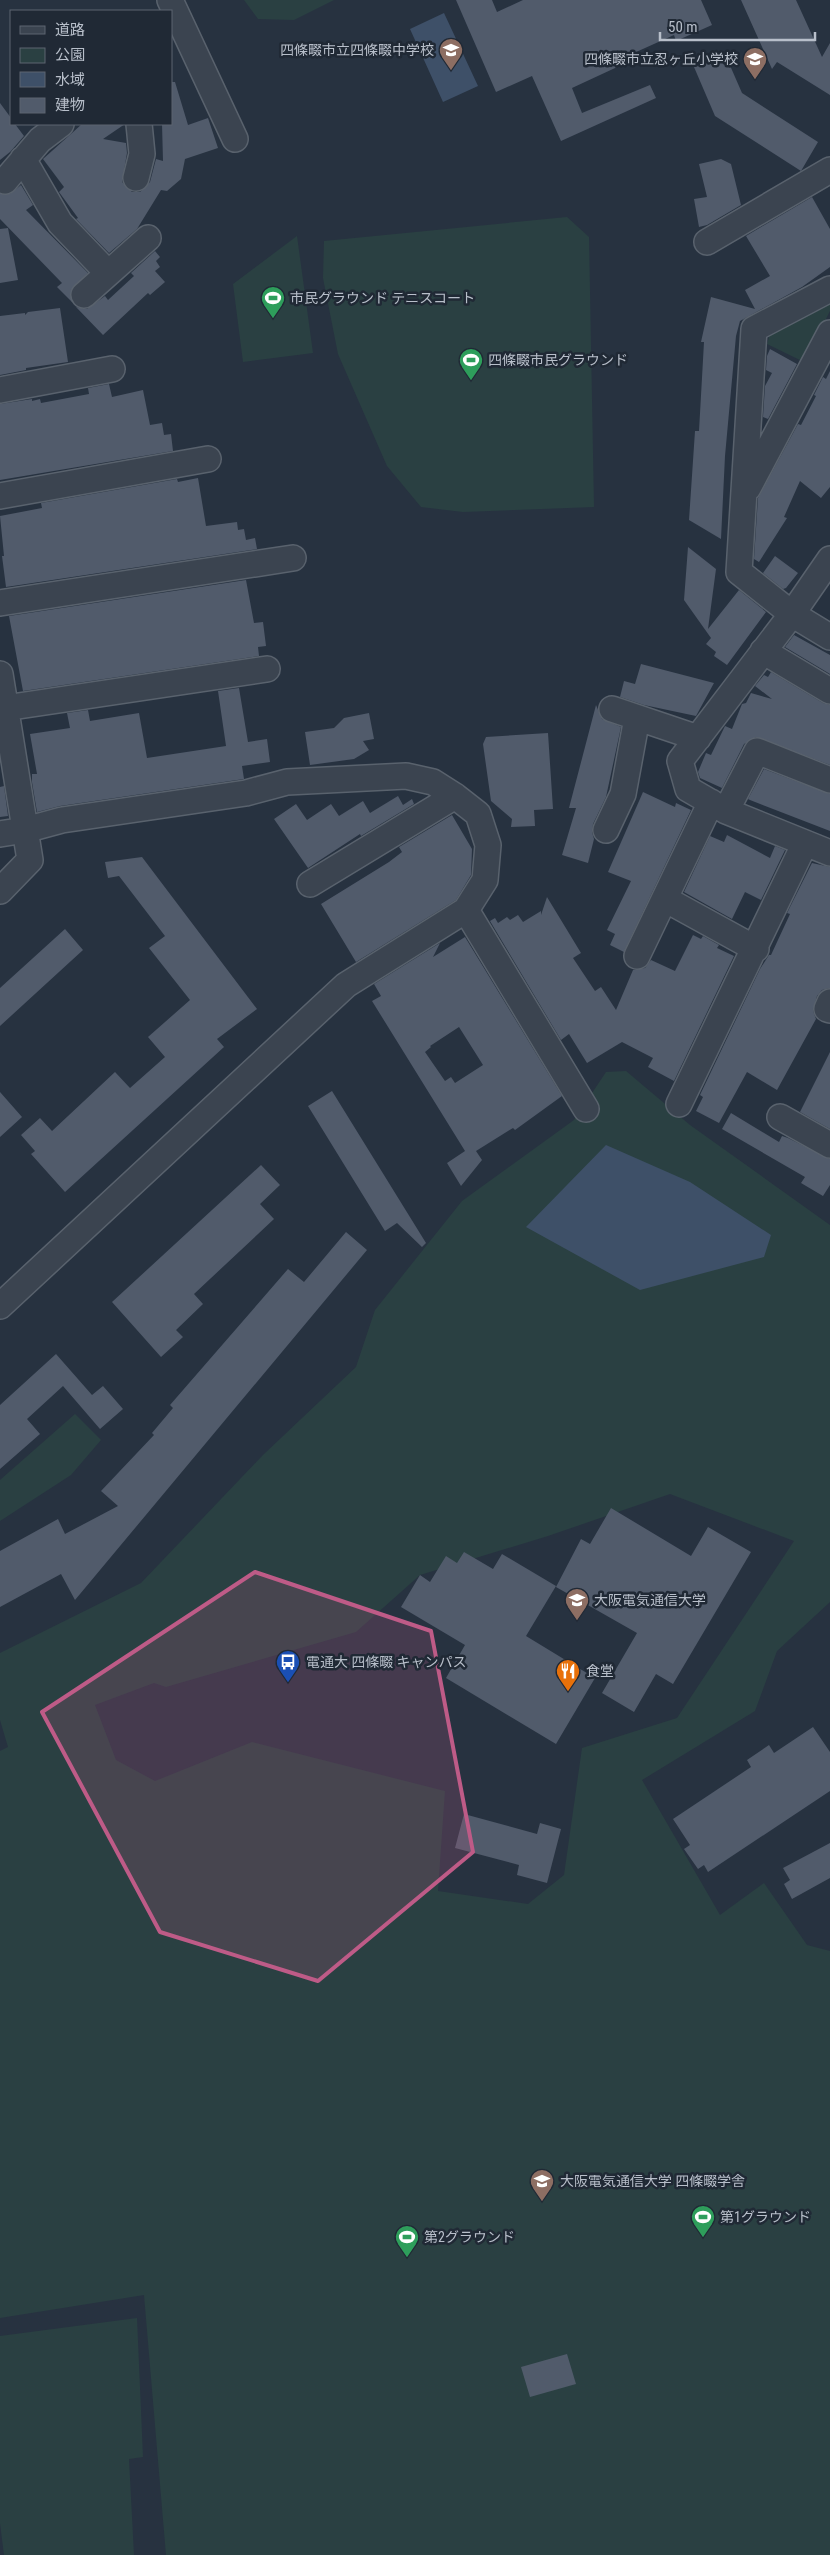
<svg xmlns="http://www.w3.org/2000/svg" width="830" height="2555" font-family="'Roboto Condensed','Noto Sans JP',sans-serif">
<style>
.green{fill:#2a4042;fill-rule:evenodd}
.water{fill:#3e5068}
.building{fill:#515b6b;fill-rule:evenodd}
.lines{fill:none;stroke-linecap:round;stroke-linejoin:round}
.minor-casing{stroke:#59626d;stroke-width:28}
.minor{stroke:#3b4450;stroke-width:25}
.marked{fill:#be5b87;fill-opacity:0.2;stroke:#be5b87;stroke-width:4;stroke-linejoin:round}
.labels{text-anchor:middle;stroke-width:5;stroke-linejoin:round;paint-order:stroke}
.poi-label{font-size:14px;fill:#b8bfca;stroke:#202935;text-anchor:start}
</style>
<rect width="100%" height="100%" fill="#273240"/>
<path class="green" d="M244,0H334L294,20L258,19Z
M567,217L589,237L594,507L463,512L421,507L387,466L338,354L323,278L324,241Z
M297,236L313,353L243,362L233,284Z
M830,303V311L804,362L767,344L771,330Z
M626,1071L690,1125L830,1225V1602L777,1651L755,1711L642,1780L720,1915L764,1883L807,1945L830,1951V2555H166L144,2295L0,2318V1751L8,1747L0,1720V1653L141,1583L263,1455L356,1367L375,1310L462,1201L574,1120L606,1072ZM670,1494L794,1541L677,1718L582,1748L564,1875L528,1904L438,1891L445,1791L252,1742L155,1781L116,1760L95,1705L154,1683L166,1687L356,1632L420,1575L548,1536Z
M75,1414L101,1440L71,1475L0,1521V1480Z
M137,2318L143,2457L129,2459L134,2555H4L0,2523V2336Z"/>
<path class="water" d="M444,13L478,86L443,102L410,29Z
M606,1145L690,1182L771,1235L764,1257L640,1290L526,1227Z"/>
<path class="building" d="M456,0H492L497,12L523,0H701L712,25L676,41L674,35L625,57L628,62L572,88L582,113L650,85L656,98L561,141L532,76L496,92Z
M741,0H796L822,57L830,43V95L777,62L772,69Z
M725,54L742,93L818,142L801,171L715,116L694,67Z
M171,82H175L188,125L208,118L218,148L185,159L181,179L167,191L161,190L137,229L109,253L76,219L78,218L59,192L64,187L43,159L82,124H125L103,139L126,143L127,153L122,182L132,192H140L150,182L156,159L163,161L162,124H171Z
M0,103L11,118V124H15L24,136L10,152L0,160Z
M721,159L731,164L741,205L707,225L699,227L694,199L707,197L699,164Z
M21,185L33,205L26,210L88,273L71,290L72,302L57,287L62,283L0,219V194H10Z
M812,197L830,229V267L802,287L740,321L736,336L725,456L721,539L689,520L695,431H699L704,342H701L711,297L755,309L745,290L770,276L746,236Z
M8,228L18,280L0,283V229Z
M155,251L160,257L156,261L160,267L155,271L165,282L150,295L148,293L103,335L76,307L87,309L105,296L108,300L134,276L131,273Z
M60,308L68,362L26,368V370L0,375V316L25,313V315L28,312Z
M770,349L797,364L768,419L763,417L765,386L772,373L766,370L767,356Z
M830,371V487L821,498L800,481L784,517L787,518L759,562L754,559L758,498L798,424L801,425L816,396L814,395L823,377L826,379Z
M109,384L112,397L143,390L150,425L162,423L164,435L171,434L173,451L0,480V404L32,399V401L40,399L41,403L89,394L88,388Z
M198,478L206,526L237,522L238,530L244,529L246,540L255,538L257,549L6,587L2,556H4L0,516L42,508L41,503L177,479L178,482Z
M688,547L716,569L708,629L739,590L766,612L727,665L714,656L716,652L706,644L711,638L684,600Z
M775,556L798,573L786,588L783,589L763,573Z
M246,580L254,623L263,622L266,646L258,647L259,656L23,691L9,616Z
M794,635L830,655V674L785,647Z
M641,664L714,683L696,716L644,705L620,697L624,681L635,684Z
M771,672L823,703L830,705V765L756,737L744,744L722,788L700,778L698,772L706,753L711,755L725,726L732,729L742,704L746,703L751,693L772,699L755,686L764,675L768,677Z
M239,688L248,742L267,739L270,762L242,766L244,779L60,806L37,812L32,782V774H37L30,734L70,728L67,713L88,710L90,721L139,713L147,758L226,746L218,691Z
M596,705L602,719L621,727L606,797L593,824L592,832L594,839L588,863L562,855L576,808H569Z
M369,713L374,739L363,741L369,750L354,759L310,765L305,732L334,728L344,718Z
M548,733L553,809L534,810L535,826L511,827L512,819L491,801L483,744L486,737Z
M764,769L830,794V831L750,800L748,799Z
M4,786L8,816L0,817V787Z
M643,792L675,807L676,803L691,810L624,952L610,945L615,934L607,930L631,881L608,872Z
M398,796L403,805L412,799L414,804L361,836L360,834L308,868L274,819L296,804L307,820L331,804L339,816L363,801L370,813Z
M452,815L472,849L471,875L456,900L356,962L321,904L389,862L402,852L399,847Z
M727,835L770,858L775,846L785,850L761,900L745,892L732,919L684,892L710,836L724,842Z
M142,857L257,1009L217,1039L224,1047L65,1192L31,1154L35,1151L21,1135L40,1118L52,1131L115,1072L130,1088L165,1057L148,1037L190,1000L149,948L165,936L119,876L108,878L105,862Z
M812,863L830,867V988L822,990L817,996L813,1011L816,1019L777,1090L747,1072L719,1123L696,1111L703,1097L700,1095L760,969L769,955H771L790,914L787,913Z
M547,897L581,953L573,958L595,991L601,987L616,1010L633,970L645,968L651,960L675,971L693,935L701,939L703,936L719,945L717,948L734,956L674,1081L648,1067L653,1058L622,1042L587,1063L569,1034L561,1040L490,921L495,918L498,923L507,917L510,920L518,915L523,922L541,911V915Z
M65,929L83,950L0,1026V988Z
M465,937L562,1096L515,1130L513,1128L476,1151L482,1160L461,1186L447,1163L465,1151L372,1001L381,996L374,984L440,943L433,957ZM459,1027L483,1065L455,1083L451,1077L445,1081L425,1052L431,1047L430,1046Z
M830,1052V1129L800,1112Z
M332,1091L426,1243L422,1247L397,1223L385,1231L308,1106Z
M0,1092L22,1117L0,1137Z
M731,1113L779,1142L782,1136L788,1138L830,1159V1185L823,1196L801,1183L805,1177L722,1129Z
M261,1165L280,1185L260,1204L274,1219L194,1294L203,1304L176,1330L183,1337L161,1357L112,1302Z
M346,1232L367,1250L75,1600L61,1574L0,1607V1551L58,1519L65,1534L118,1506L101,1491L154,1435L152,1433L173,1408L170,1405L288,1269L304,1282Z
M56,1354L92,1395L103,1386L123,1409L100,1429L63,1386L27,1419L40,1434L0,1469V1405Z
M611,1508L691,1556L708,1527L751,1552L673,1684L656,1674L634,1712L602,1693L637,1633L556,1587L581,1539L590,1544Z
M464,1552L493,1569L502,1554L556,1586L526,1636L595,1678L556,1744L446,1678L465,1645L401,1607L420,1575L430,1582L446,1556L457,1563Z
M813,1727L830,1752V1791L708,1872L704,1865L698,1869L684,1849L690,1845L673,1819L751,1767L747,1760L769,1745L774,1753Z
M464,1814L537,1834L540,1823L561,1829L547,1883L517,1875L519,1865L455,1848Z
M830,1843V1878L792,1899L784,1884L790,1880L783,1868Z
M567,2354L576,2384L530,2397L521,2367Z"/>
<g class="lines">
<g class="minor-casing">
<path id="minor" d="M170,0L235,139
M23,159L60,223L107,272
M136,178L142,154L139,124
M5,181L40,140L61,124
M707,242L830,170
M830,289L754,329L739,572L792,614L830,637
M84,295L148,238
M0,390L112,369
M748,488L830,333
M0,496L208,459
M830,559L792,614L680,761L688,789L726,811L830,853
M0,603L293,558
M763,651L830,691
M0,674L30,860L0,891
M5,708L267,669
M612,709L698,738
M726,811L757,751L830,780
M606,830L623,794L637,718
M0,834L25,830L62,820L246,793L287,782L406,776L433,782L455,796L478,814L488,845L485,880L466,910L346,985L0,1306
M310,884L455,796
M665,899L756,949
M466,910L586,1109
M637,956L711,802
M830,1002L827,1009L830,1010
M679,1104L805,843
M780,1117L830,1145"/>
</g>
<use href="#minor" class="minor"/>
</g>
<path class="marked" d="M255,1572L431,1631L473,1852L318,1981L160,1932L42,1712Z"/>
<defs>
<g id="school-pin" transform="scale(1.25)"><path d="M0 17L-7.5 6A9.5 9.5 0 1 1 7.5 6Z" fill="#8d6e63" stroke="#202935"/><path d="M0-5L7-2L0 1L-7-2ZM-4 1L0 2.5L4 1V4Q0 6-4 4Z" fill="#fff"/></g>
<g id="stadium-pin" transform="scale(1.25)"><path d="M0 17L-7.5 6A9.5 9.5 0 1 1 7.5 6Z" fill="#2e9e5b" stroke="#202935"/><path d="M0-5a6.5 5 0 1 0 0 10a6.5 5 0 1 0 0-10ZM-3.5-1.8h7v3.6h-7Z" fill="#fff"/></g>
<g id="university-pin" transform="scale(1.25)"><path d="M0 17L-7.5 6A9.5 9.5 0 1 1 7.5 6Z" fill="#8d6e63" stroke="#202935"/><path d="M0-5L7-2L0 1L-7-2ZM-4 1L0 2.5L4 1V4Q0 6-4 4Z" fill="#fff"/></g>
<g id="bus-pin" transform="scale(1.25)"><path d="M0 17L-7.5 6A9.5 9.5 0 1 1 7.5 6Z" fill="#1a4fb4" stroke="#202935"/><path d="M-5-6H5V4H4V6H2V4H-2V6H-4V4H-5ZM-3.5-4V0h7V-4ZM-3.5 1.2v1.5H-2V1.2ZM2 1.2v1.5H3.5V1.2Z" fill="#fff"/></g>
<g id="restaurant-pin" transform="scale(1.25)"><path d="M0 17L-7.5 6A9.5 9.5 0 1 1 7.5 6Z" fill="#e8710a" stroke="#202935"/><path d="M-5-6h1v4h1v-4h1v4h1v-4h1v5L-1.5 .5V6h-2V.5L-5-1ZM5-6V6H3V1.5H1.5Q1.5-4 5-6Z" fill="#fff"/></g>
</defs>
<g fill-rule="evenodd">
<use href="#school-pin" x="451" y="50"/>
<use href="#school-pin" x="755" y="59"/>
<use href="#stadium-pin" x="273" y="298"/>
<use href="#stadium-pin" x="471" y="360"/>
<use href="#university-pin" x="577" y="1600"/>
<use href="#bus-pin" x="288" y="1662"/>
<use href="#restaurant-pin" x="568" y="1671"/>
<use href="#university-pin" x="542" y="2181"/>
<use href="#stadium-pin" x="703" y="2217"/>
<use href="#stadium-pin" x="407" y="2237"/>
</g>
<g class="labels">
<g class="poi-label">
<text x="434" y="55" text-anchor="end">四條畷市立四條畷中学校</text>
<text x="738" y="64" text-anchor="end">四條畷市立忍ヶ丘小学校</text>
<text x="290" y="303">市民グラウンド テニスコート</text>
<text x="488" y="365">四條畷市民グラウンド</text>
<text x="594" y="1605">大阪電気通信大学</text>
<text x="306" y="1667">電通大 四條畷 キャンパス</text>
<text x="586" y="1676">食堂</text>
<text x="560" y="2186">大阪電気通信大学 四條畷学舎</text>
<text x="720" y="2222">第1グラウンド</text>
<text x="424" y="2242">第2グラウンド</text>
</g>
</g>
<rect x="10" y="10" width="162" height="115" fill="#202935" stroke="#5d6571"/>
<rect x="20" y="26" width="25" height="8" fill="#3b4450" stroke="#5d6571"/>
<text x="55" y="35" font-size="15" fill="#b8bfca">道路</text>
<rect x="20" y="48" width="25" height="15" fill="#2a4042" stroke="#5d6571"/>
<text x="55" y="60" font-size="15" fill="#b8bfca">公園</text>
<rect x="20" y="72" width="25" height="15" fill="#3e5068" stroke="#5d6571"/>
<text x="55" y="85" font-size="15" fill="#b8bfca">水域</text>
<rect x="20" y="98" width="25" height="15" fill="#515b6b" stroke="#5d6571"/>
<text x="55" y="110" font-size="15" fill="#b8bfca">建物</text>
<path d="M660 32v8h155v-8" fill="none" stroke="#b8bfca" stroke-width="2.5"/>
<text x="668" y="32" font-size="15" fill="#b8bfca" stroke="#202935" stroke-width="4" paint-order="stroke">50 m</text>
</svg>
